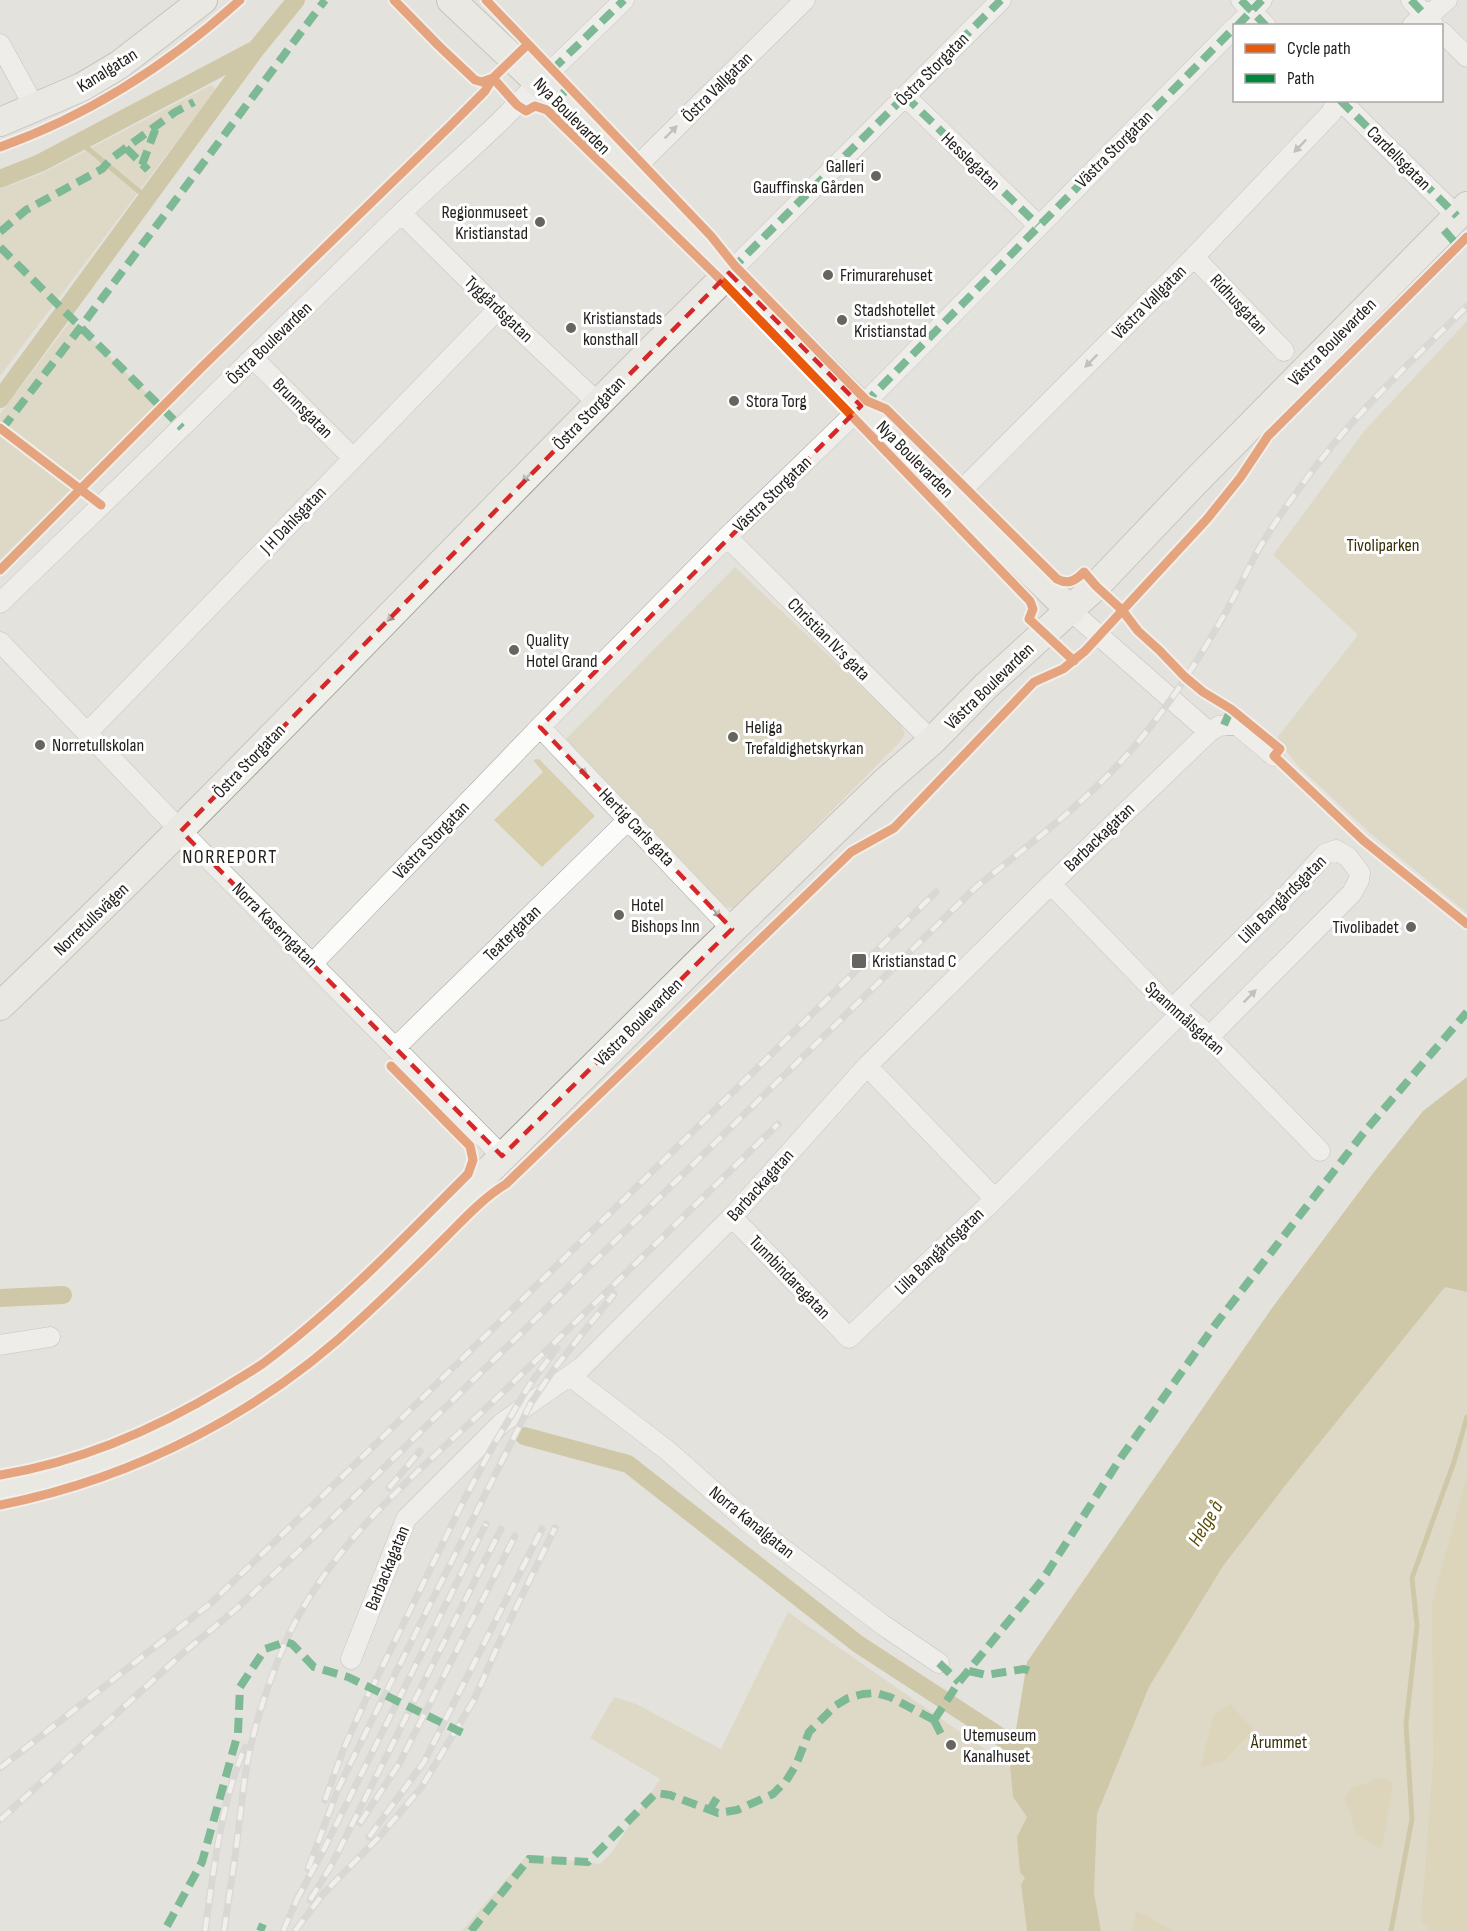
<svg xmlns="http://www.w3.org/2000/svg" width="1467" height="1931" viewBox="0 0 1467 1931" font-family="'Sofia Sans Condensed',sans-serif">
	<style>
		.green { fill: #d7cfae }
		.forest { fill: #d2c693 }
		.water { fill: #b7a968 }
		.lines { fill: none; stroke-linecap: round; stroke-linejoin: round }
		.stream { stroke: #b7a968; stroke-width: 5 }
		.canal { stroke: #b7a968; stroke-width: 18 }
		.street-casing { stroke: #a19f9b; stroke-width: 21 }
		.secondary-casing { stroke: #a19f9b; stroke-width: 30 }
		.street { stroke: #fbfbfa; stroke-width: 20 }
		.secondary { stroke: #f0f0eb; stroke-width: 28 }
		.rail-casing { stroke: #ccccca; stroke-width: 7 }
		.rail { stroke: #fff; stroke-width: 4.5; stroke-dasharray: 14; stroke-linecap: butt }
		.quiet { stroke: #00873e; stroke-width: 8; stroke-dasharray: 15 8; stroke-linecap: butt }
		.cycleway-casing { stroke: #fff; stroke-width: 13 }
		.cycleway { stroke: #e8590c; stroke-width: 9 }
		.oneway { fill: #9a9997 }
		.oneway2 { fill: #94938f }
		.marked { fill: none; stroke: #d62828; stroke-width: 4.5; stroke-dasharray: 12 8; stroke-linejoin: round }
		.poi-dot { fill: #676560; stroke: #fff; stroke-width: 2 }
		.labels { text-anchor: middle; stroke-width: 6; stroke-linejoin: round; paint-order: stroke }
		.street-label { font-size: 18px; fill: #23221e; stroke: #fff }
		.poi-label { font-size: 18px; fill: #23221e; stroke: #fff; text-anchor: start }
		.park-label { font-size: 18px; fill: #382f08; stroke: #fff }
		.neighbourhood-label { font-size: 20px; letter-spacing: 1.5px; fill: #23221e; stroke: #fff }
		.water-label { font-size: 20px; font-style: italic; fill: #5d4f08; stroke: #fff }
	</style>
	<rect width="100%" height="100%" fill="#e4e2dc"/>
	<path class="green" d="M211,85L216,89L0,376V189L43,173Z
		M72,319L162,408L0,570V414Z
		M1467,321V913L1371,834L1300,768L1276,739L1358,635L1273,555L1365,430Z
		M735,567L901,724L905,734L900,742L737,906L731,908L722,906L563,742Z
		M539,759L595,816L542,867L494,820L543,772L533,760Z
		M1467,1175V1931H462L527,1855L600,1864L612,1852L660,1779L590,1738L614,1697L636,1704L721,1749L788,1612L1055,1798Z"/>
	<path class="forest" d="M1467,1476V1931H1431L1421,1921L1433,1763L1432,1603Z
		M1230,1704L1254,1730L1224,1761L1200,1768L1213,1716Z
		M1382,1777L1393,1784L1382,1850L1357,1834L1344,1798L1352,1788Z
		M1137,1911L1175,1931H1131Z"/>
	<path class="water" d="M1467,1077V1292L1445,1287L1288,1482L1223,1566L1149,1687L1097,1814L1094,1893L1101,1931H1027L1021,1884L1025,1878L1020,1872L1017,1837L1027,1817L1013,1797L1010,1766L1027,1662L1272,1308L1374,1172L1423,1111Z"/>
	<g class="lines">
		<path class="stream" d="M80,142L147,198
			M1391,1931L1412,1819L1406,1724L1417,1626L1412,1578L1454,1462L1467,1417"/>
		<path class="canal" d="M0,179L40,163L252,51
			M0,399L256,49L296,0
			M0,1298L63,1295
			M524,1436L628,1464L858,1644L1013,1745"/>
		<g class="street-casing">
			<path id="street" d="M1241,0L1266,26
				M1411,0L1433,24
				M1237,26L1262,0
				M1412,26L1424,14L1435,10L1447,0
				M1442,32L1467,57
				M0,44L35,108
				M552,70L624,0
				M905,96L1038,225
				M1340,100L1457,216
				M630,173L805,0
				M401,213L498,309L598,403
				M1194,257L1284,351
				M729,273L1001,0
				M254,359L353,458
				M954,498L1194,257L1331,113L1337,100
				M727,537L932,741
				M0,603C131,477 261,351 391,223C439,175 493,133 538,82
				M1071,611L1209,732
				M0,642L181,831L502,1156
				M540,727L732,929
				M88,732L498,309
				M1051,884L1166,1003L1182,1012L1197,1025L1320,1151
				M313,963L540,727L727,537L853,415L1234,28
				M1173,1008L1287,895L1325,854L1336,850L1348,857L1360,873L1359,880L1352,893L1209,1037
				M395,1048L629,819
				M867,1066L995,1199
				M732,1217L849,1338L995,1199L1182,1012
				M0,1345L50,1337
				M570,1376L668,1451L749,1523L883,1625L939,1663
				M351,1659L406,1519L502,1423L582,1367L732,1217L867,1066L1051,884L1209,732L1219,726L1236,724L1274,756"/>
		</g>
		<g class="secondary-casing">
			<path id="secondary" d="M451,0L557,100L861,406L1071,611
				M0,122L82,87L119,65L203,0
				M0,1006C250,768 483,514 729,273
				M0,1493L30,1488L82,1473L140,1450L188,1427L243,1397L318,1340L705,956L885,782L932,741L986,686L1096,586L1195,482L1467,206"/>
		</g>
		<use href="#street" class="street"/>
		<use href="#secondary" class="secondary"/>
		<g class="rail-casing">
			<path id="rail" d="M389,1488L420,1451
				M370,1692L466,1496L493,1446L530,1384L557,1348
				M0,1768L211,1603L340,1479L936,892
				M325,1800L344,1748L371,1688
				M0,1820L183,1653L235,1610L302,1548L976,887C1033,842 1092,798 1138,742C1169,705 1196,664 1220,622C1233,600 1244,577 1256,554C1270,529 1287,505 1304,482C1351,417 1411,362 1467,306
				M360,1823L399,1764L515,1536
				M369,1837L424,1762L542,1529
				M308,1869L338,1789L355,1754L531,1403L554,1369L614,1294
				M310,1900L331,1866L501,1529
				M296,1901L323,1851L486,1524
				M205,1931C214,1869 220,1806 245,1747
				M224,1931C229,1896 235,1860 239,1825C242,1802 244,1777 249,1754C257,1716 270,1679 285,1643C331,1540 421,1470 501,1394C594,1305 686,1214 778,1124
				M283,1931L299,1895
				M295,1931L323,1894L381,1835L421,1788L474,1700L499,1643L555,1528"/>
		</g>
		<use href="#rail" class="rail"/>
		<path class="quiet" d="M1241,0L1266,26
			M1411,0L1424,14
			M1237,26L1262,0
			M552,70L624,0
			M905,96L1038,225
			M1340,100L1457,216
			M547,110L569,87
			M126,148L148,170
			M142,165L157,125
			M1444,230L1458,246
			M0,232L26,210L102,169L112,158L175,112L194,102
			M0,247L182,428
			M731,270L1001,0
			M864,404L1234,28
			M2,429L80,328L325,0
			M1224,725L1231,709
			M939,1663L959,1682
			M969,1671L986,1675L1024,1669L1036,1673
			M934,1720L959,1682L1043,1579L1122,1456L1215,1325L1365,1131L1467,1012
			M934,1720L941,1734
			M709,1811L720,1793
			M167,1926L202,1862L238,1733L240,1687L265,1649L286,1642L292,1644L314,1667L348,1677L465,1734
			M260,1931L263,1924
			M471,1931L529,1859L588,1862L656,1793L670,1795L718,1813L737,1810L773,1794L786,1781L796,1765L809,1732L835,1706L848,1698L863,1694L876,1693L890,1697L934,1720"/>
		<g class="cycleway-casing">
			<path id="cycleway" d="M394,0L439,46L475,80L482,82L493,78L517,105L526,111L535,106L547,110L721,280L1030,601L1033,609L1029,619L1074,661
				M486,0L711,236L735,266L867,401L886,409L1057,579C1068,585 1075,581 1084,572L1096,586L1122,610L1138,631L1159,650L1185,677L1203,692L1231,709L1280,749L1274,756L1364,841L1467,924
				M0,147C90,115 169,64 240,0
				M0,428L101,505
				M0,570L201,368L448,128L485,91L493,78L527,45
				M0,1475C80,1462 158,1428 227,1386C239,1378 253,1371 265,1362C339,1306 403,1239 468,1174L473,1160L470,1146L391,1066
				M0,1505C136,1478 263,1412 363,1317C391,1291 418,1265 445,1238C464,1219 483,1198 506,1184L851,852L894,828L1034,682L1063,669L1085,651L1207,519L1240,478L1268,436L1467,237"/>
		</g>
		<use href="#cycleway" class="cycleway"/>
	</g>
	<defs><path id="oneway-solid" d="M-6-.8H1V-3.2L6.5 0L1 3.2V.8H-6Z" transform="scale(1.5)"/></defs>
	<g class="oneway">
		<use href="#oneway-solid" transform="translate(671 132) rotate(-45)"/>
		<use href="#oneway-solid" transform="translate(1300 146) rotate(134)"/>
		<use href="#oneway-solid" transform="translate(1091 361) rotate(135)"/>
		<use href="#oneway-solid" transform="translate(581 769) rotate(46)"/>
		<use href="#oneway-solid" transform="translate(715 911) rotate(47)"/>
		<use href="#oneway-solid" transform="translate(1250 996) rotate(-45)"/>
	</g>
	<g class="oneway2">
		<use href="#oneway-solid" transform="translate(528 476) rotate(134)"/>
		<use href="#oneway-solid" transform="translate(393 615) rotate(134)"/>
	</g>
	<path d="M0 0H1467V1931H0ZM729,273L861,406L540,727L732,929L502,1156L181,831Z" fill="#e4e2dc" fill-opacity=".55" fill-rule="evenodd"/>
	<path class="marked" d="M729,273L861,406L540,727L732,929L502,1156L181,831Z"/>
	<g class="poi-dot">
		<circle cx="876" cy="176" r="6"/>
		<circle cx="540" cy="222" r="6"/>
		<circle cx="828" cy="275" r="6"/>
		<circle cx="842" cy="320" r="6"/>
		<circle cx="571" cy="328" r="6"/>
		<circle cx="734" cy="401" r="6"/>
		<circle cx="514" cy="650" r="6"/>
		<circle cx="733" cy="737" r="6"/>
		<circle cx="40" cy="745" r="6"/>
		<circle cx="619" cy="915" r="6"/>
		<circle cx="1411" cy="927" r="6"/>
		<rect x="851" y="953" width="16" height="16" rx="3"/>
		<circle cx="951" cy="1745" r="6"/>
	</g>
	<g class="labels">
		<g class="street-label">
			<text transform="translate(932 69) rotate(-45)" y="6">Östra Storgatan</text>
			<text transform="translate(107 70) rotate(-32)" y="6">Kanalgatan</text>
			<text transform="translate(717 87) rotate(-45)" y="6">Östra Vallgatan</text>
			<text transform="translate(572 116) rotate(45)" y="6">Nya Boulevarden</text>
			<text transform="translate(1114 149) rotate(-45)" y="6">Västra Storgatan</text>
			<text transform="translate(1399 158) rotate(45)" y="6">Cardellsgatan</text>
			<text transform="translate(971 161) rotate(44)" y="6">Hesslegatan</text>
			<text transform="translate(1149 302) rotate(-45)" y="6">Västra Vallgatan</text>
			<text transform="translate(1239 304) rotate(47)" y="6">Ridhusgatan</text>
			<text transform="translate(499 309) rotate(44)" y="6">Tyggårdsgatan</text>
			<text transform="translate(1332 342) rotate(-45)" y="6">Västra Boulevarden</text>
			<text transform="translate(269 343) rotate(-44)" y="6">Östra Boulevarden</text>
			<text transform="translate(303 408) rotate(45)" y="6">Brunnsgatan</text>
			<text transform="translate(589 413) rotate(-46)" y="6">Östra Storgatan</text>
			<text transform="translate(915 459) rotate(45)" y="6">Nya Boulevarden</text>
			<text transform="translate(772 494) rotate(-44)" y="6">Västra Storgatan</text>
			<text transform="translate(293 520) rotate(-46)" y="6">J H Dahlsgatan</text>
			<text transform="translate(829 639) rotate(45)" y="6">Christian IV:s gata</text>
			<text transform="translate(989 686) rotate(-44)" y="6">Västra Boulevarden</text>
			<text transform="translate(249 761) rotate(-46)" y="6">Östra Storgatan</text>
			<text transform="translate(637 827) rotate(46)" y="6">Hertig Carls gata</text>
			<text transform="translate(1099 837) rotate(-44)" y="6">Barbackagatan</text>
			<text transform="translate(431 840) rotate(-46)" y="6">Västra Storgatan</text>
			<text transform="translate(1282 899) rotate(-45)" y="6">Lilla Bangårdsgatan</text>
			<text transform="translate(91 919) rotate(-44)" y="6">Norretullsvägen</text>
			<text transform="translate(275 925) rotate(45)" y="6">Norra Kaserngatan</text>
			<text transform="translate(512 933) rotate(-44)" y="6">Teatergatan</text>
			<text transform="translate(1185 1018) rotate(42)" y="6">Spannmålsgatan</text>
			<text transform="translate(638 1022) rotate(-45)" y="6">Västra Boulevarden</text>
			<text transform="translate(760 1185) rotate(-48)" y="6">Barbackagatan</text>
			<text transform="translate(939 1251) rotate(-44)" y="6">Lilla Bangårdsgatan</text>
			<text transform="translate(790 1277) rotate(46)" y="6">Tunnbindaregatan</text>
			<text transform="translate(752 1522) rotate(39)" y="6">Norra Kanalgatan</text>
			<text transform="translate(387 1568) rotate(-68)" y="6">Barbackagatan</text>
		</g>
		<g class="poi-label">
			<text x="864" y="172" text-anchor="end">Galleri<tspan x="864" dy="21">Gauffinska Gården</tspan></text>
			<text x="528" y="218" text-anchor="end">Regionmuseet<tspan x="528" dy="21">Kristianstad</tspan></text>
			<text x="840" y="281">Frimurarehuset</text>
			<text x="854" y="316">Stadshotellet<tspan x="854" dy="21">Kristianstad</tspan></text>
			<text x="583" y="324">Kristianstads<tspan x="583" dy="21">konsthall</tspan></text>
			<text x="746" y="407">Stora Torg</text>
			<text x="526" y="646">Quality<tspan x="526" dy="21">Hotel Grand</tspan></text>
			<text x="745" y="733">Heliga<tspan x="745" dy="21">Trefaldighetskyrkan</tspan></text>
			<text x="52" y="751">Norretullskolan</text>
			<text x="631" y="911">Hotel<tspan x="631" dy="21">Bishops Inn</tspan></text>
			<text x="1399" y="933" text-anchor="end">Tivolibadet</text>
			<text x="872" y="967">Kristianstad C</text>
			<text x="963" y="1741">Utemuseum<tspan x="963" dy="21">Kanalhuset</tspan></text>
		</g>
		<g class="park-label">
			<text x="1383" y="551">Tivoliparken</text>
			<text x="1279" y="1748">Årummet</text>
		</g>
		<g class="neighbourhood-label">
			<text x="230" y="863">NORREPORT</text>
		</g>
		<g class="water-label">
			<text transform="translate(1205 1523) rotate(-59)" y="7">Helge å</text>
		</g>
	</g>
	<rect x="1233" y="24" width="210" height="78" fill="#ffffff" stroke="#a7a7a5" stroke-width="1.5"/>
	<rect x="1245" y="44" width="30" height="9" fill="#e8590c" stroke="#a7a7a5" stroke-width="1.5"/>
	<text x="1287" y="54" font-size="18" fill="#23221e">Cycle path</text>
	<rect x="1245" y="74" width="30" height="9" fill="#00873e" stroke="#a7a7a5" stroke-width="1.5"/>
	<text x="1287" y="84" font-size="18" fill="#23221e">Path</text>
</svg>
